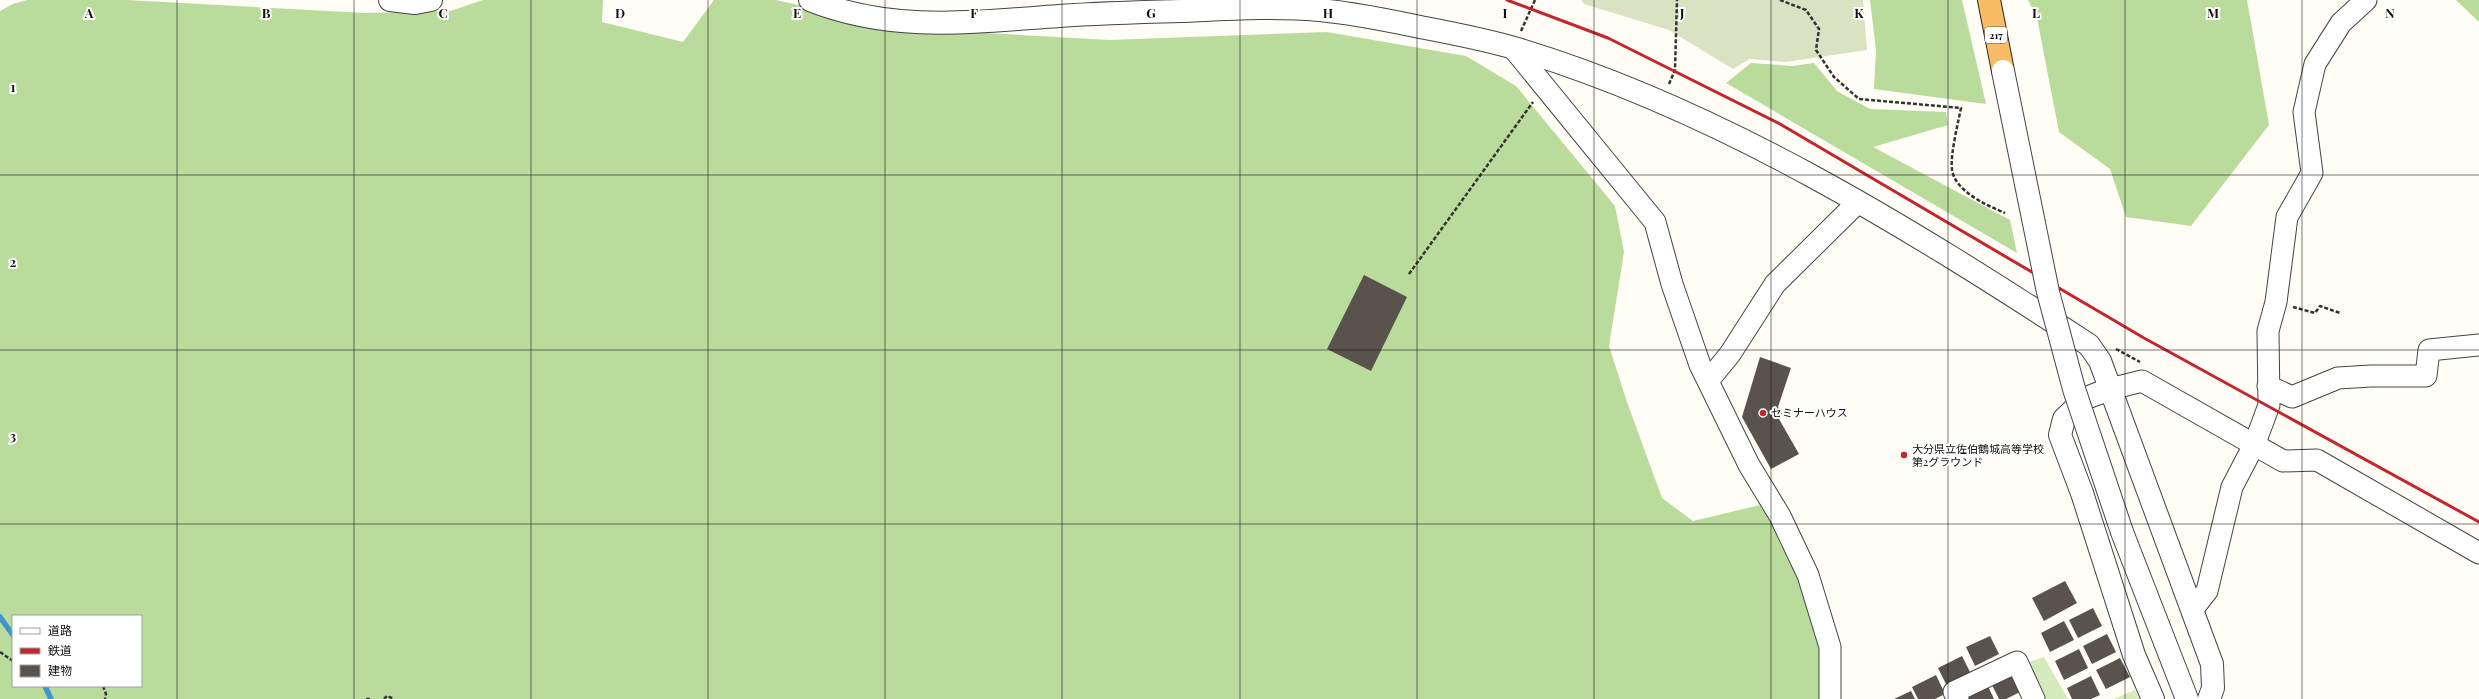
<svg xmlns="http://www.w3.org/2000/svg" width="2479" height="699" viewBox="0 0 2479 699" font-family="'Playfair Display','Noto Sans JP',serif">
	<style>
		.green { fill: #d5ebbd }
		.forest { fill: #b9dc9c; fill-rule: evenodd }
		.cemetery { fill: #d9e3c4 }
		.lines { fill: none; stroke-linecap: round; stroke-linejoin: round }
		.stream { stroke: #3f96cf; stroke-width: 5.5 }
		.building { fill: #5a524d }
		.minor-casing { stroke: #444; stroke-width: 23 }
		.tertiary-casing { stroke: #444; stroke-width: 24 }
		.trunk-casing { stroke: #222; stroke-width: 24 }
		.path { stroke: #333; stroke-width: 2.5; stroke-dasharray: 4 2; stroke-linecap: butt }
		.minor { stroke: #fff; stroke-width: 21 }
		.tertiary { stroke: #fff; stroke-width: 22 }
		.trunk { stroke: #f7bc64; stroke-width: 22 }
		.rail { stroke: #c4262e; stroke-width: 3 }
		.tertiary-bridge-casing { stroke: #444; stroke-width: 24; stroke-linecap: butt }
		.tertiary-bridge { stroke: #fff; stroke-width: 22 }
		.grid { fill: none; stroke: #111; stroke-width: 1; stroke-opacity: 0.55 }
		.poi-dot { fill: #c4262e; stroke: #fff; stroke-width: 1.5 }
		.labels { text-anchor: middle; stroke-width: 4; stroke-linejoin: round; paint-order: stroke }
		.shield { fill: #fff; stroke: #585858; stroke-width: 1 }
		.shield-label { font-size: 10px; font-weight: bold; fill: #111 }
		.poi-label { font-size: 11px; fill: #111; stroke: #fff; text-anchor: start }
		.grid-label { font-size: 13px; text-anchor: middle; font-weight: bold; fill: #111; stroke: #fff; stroke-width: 4; stroke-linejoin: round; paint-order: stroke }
	</style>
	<rect width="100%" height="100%" fill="#fffdf5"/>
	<path class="green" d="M2044,657L2068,699H2043L2026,663Z
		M2135,690L2140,699H2114Z"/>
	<path class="forest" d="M27,0H126L365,13L450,11L483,0H603L602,22L683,42L714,0H776L829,12L951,31L1109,40L1327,32L1466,56L1516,86L1615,206L1624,252L1609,346L1627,402L1662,498L1693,521L1760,505L1787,542L1822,639L1823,699H0V11L13,4ZM13,616H141V686H13Z
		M1870,0H1962L1986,104L1874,89L1876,50Z
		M2028,0H2247L2269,125L2191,226L2126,217L2110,169L2059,132L2037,18Z
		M2456,0H2479V22Z
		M1751,63L1792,66L1814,63L1837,91L1870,109L1946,112L1948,125L1873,147L2010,220L2017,253L1726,83Z"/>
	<path class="cemetery" d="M1581,0H1863L1867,50L1786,62L1750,59L1733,69L1669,30L1584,4Z"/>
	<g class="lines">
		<path class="stream" d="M0,617L13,635
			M45,686L51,699"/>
	</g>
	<path class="building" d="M1364,275L1407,297L1371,371L1327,349Z
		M1760,357L1791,368L1778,407L1782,413L1779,419L1799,454L1771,469L1742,417Z
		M2065,581L2077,603L2044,621L2032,598Z
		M2093,608L2102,626L2078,638L2069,620Z
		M2064,621L2074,640L2050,652L2041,633Z
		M2107,634L2116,652L2092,664L2083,646Z
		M1990,636L1999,654L1975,666L1966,647Z
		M2079,649L2088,668L2064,680L2055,661Z
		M1962,656L1971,674L1947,686L1938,668Z
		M2120,658L2130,677L2106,689L2096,670Z
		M2015,671L2024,690L2006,699H1999L1991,683Z
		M1936,675L1945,694L1935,699H1918L1912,687Z
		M2091,676L2100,695L2091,699H2072L2067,688Z
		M1987,684L1994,699H1965Z
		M1911,691L1915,699H1894Z"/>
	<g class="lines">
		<g class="minor-casing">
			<path id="minor" d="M1513,48L1655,222L1672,284L1700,365L1749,465L1780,516L1808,575L1830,647V699
				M1708,381L1730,354L1775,284L1857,203
				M2268,386L2292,397L2338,378L2371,376H2426L2429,350L2479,345
				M2110,389L2142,381L2283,461L2317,460L2479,553
				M2192,610L2207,591L2232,487L2255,443L2269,405L2268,331L2276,302L2287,217L2312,173L2304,112L2315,64L2341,23L2366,0
				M1958,699L1954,692L2017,662L2034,699"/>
		</g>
		<g class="tertiary-casing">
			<path id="tertiary" d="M390,0L415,3L431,0
				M810,0C893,33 973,22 1059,16C1100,13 1141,12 1182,11C1228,9 1274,6 1319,10C1353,13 1387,20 1420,27C1451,33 1483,39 1514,48C1719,109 1911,229 2089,345L2100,361L2212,664L2213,688L2209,699
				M2110,389L2086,398L2064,419L2060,435L2082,493L2134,655L2153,699
				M2122,532L2187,699"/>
		</g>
		<g class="trunk-casing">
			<path id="trunk" d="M1989,0L2003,71"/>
		</g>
		<path class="path" d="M1780,0L1806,10L1819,29L1816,50L1834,77L1859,99L1961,108C1958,123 1950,156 1952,169C1954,191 1988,206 2005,213
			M1521,31L1535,0
			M1669,84L1675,70L1677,0
			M1409,274L1533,102
			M2293,307L2315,313L2320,306L2340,313
			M2116,349L2140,362
			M0,652L13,661
			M103,686L106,694L105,699
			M366,699H371
			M384,699L387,696L394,699"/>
		<use href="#minor" class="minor"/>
		<use href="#tertiary" class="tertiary"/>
		<use href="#trunk" class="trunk"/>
		<path class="rail" d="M1507,0L1608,38L1780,124L2144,338L2479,522"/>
		<g class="tertiary-bridge-casing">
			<path id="tertiary-bridge" d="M2003,71L2048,292L2074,389L2122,532"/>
		</g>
		<use href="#tertiary-bridge" class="tertiary-bridge"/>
	</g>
	<path class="grid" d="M177,0V699M354,0V699M531,0V699M708,0V699M885,0V699M1062,0V699M1240,0V699M1417,0V699M1594,0V699M1771,0V699M1948,0V699M2125,0V699M2302,0V699M0,175H2479M0,350H2479M0,524H2479"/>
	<g class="poi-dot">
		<circle cx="1763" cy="413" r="4"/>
		<circle cx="1904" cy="455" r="4"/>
	</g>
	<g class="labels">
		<rect class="shield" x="1985" y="27" width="22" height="16" rx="3"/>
		<g class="shield-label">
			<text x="1996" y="39">217</text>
		</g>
		<g class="poi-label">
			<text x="1771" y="417">セミナーハウス</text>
			<text x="1912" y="453">大分県立佐伯鶴城高等学校<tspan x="1912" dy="13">第2グラウンド</tspan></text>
		</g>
	</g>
	<g class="grid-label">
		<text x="89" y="18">A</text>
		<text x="266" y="18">B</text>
		<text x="443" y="18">C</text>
		<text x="620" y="18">D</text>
		<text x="797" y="18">E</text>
		<text x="974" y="18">F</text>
		<text x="1151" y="18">G</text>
		<text x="1328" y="18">H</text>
		<text x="1505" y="18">I</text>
		<text x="1682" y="18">J</text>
		<text x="1859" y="18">K</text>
		<text x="2036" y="18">L</text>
		<text x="2213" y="18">M</text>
		<text x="2390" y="18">N</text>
		<text x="13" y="92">1</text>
		<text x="13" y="267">2</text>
		<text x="13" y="441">3</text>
	</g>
	<rect x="12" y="615" width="130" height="72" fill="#ffffff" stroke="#a0a0a0"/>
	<rect x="20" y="628" width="20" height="6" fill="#ffffff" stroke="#a0a0a0"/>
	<text x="48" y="635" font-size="12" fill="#111111">道路</text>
	<rect x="20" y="648" width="20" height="6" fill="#c4262e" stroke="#a0a0a0"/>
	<text x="48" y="655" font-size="12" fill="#111111">鉄道</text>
	<rect x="20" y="665" width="20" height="12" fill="#5a524d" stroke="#a0a0a0"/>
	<text x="48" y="675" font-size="12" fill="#111111">建物</text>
</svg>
